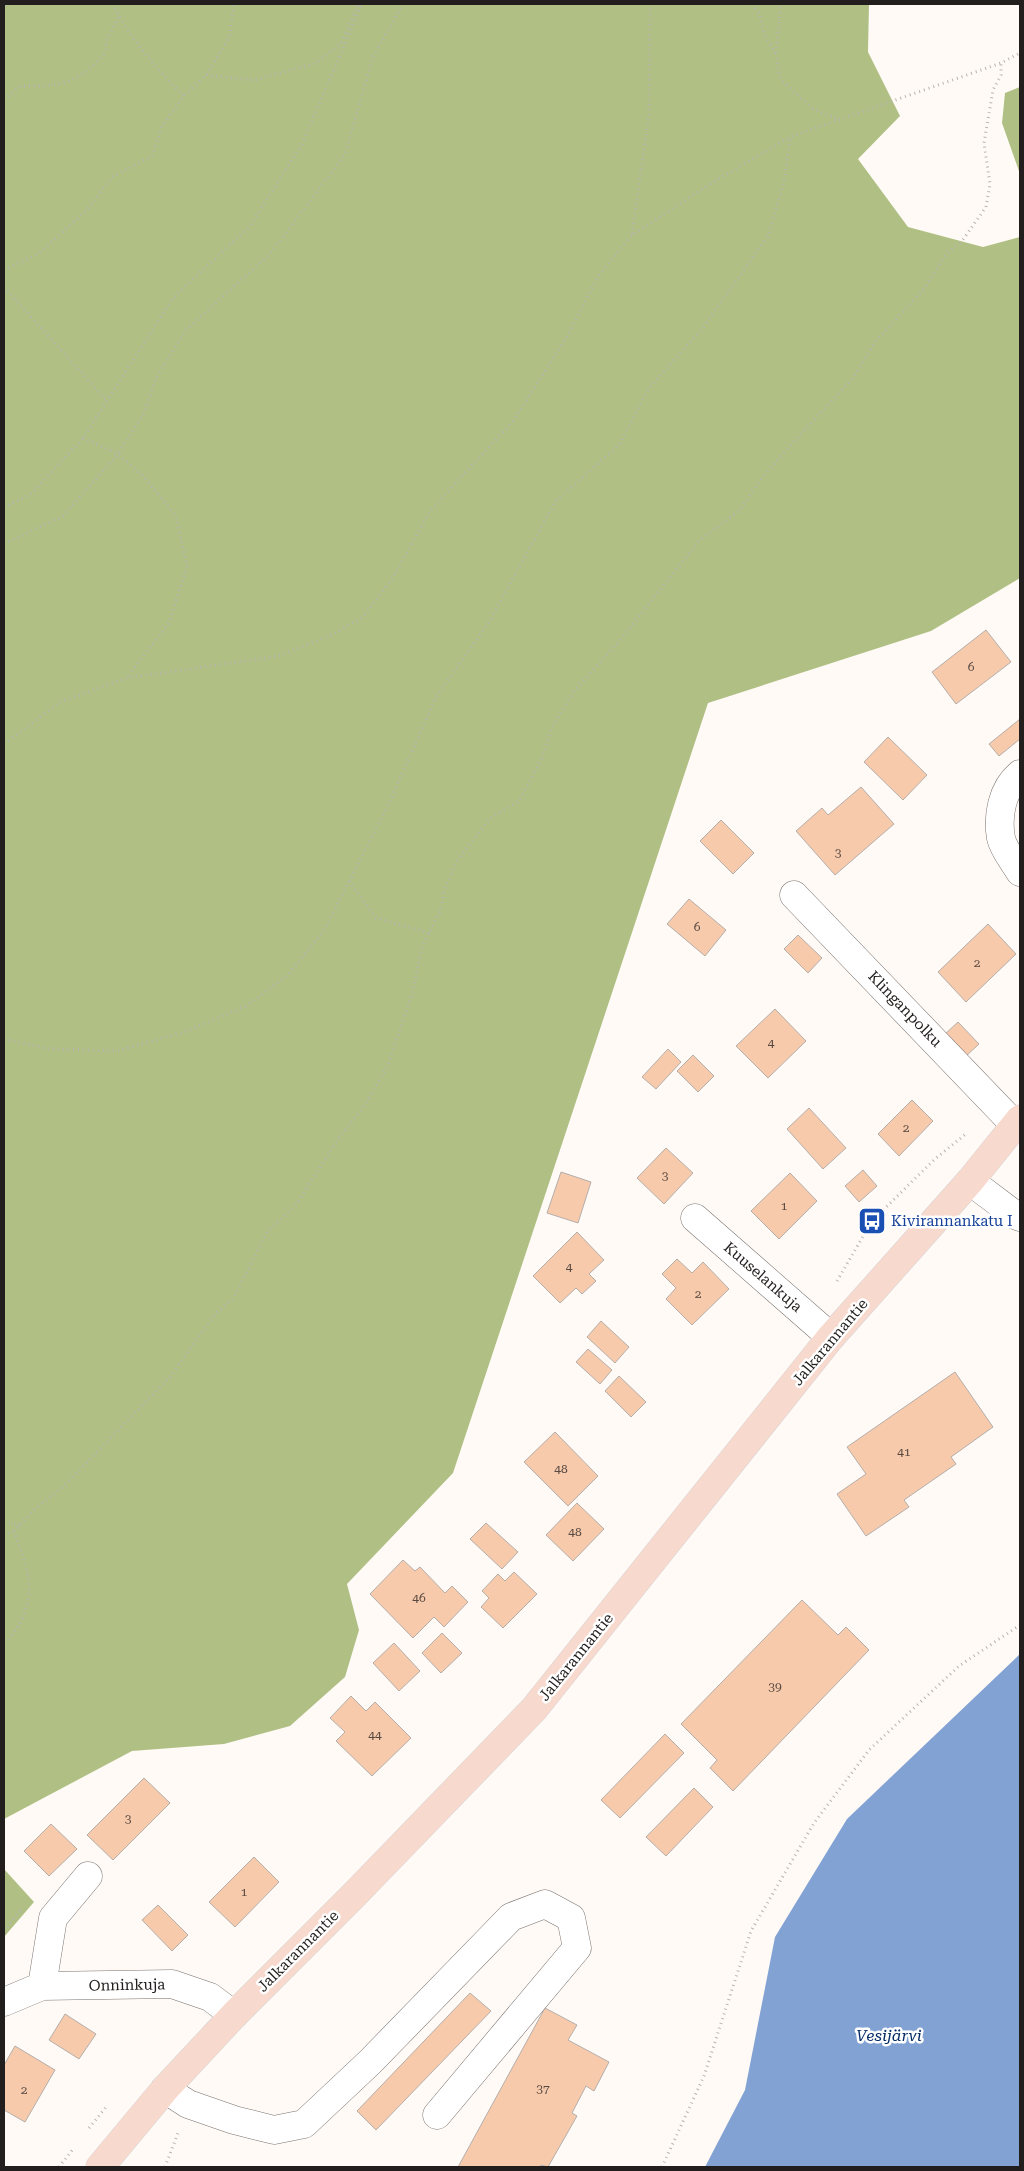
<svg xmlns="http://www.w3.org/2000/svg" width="1024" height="2171" viewBox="0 0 1024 2171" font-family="'Roboto Serif',serif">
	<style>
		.forest { fill: #b0c084 }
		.water { fill: #82a2d4 }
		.building { fill: #f8caac; stroke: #b4aeaa }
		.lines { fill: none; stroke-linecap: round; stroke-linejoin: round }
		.minor-casing { stroke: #797370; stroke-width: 29 }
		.major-casing { stroke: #d7d6d6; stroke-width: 29 }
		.path { stroke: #b8b4b0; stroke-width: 3; stroke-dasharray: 1 4; stroke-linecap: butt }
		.minor { stroke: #fff; stroke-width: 28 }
		.major { stroke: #f8d9cd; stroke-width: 28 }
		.labels { text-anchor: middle; stroke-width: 5; stroke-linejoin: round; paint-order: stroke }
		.number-label { font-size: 12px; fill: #574941 }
		.street-label { font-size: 15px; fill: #211e1d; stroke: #fff }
		.transit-label { font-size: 15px; fill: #164399; stroke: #fff; text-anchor: start }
		.water-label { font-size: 16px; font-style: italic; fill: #052c67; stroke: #fff }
	</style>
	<rect width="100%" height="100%" fill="#fffaf6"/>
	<path class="forest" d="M4,4H869L868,52L900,116L858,159L908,227L983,247L1020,237V578L931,631L708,703L453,1473L347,1584L359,1630L345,1677L290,1726L224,1744L132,1751L4,1819Z
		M1020,87V174L1002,123L1005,93Z
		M4,1869L34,1902L4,1937Z"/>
	<path class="water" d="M1020,1654V2167H705L745,2090L775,1937L847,1819Z"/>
	<path class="building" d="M986,630L1011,662L956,704L932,672Z
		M1020,719V739L999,756L989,744Z
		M888,737L927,775L903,800L864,762Z
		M861,787L894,824L835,875L796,831L822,808L828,815Z
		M721,820L754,853L733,874L700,841Z
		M689,899L726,930L705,956L667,924Z
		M988,924L1016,954L966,1002L938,972Z
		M798,935L822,958L808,973L784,949Z
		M775,1009L806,1041L768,1078L736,1046Z
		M958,1022L979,1044L965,1057L944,1035Z
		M668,1049L681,1062L656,1089L642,1077Z
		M693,1055L714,1076L698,1092L677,1071Z
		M912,1100L933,1121L899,1156L878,1134Z
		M809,1108L846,1148L823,1169L787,1129Z
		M666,1148L693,1173L664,1204L637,1178Z
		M863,1170L877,1186L859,1202L845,1186Z
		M561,1172L591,1182L578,1223L547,1213Z
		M790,1173L817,1201L779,1239L751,1211Z
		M577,1232L604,1260L589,1274L596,1281L582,1294L576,1288L560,1303L533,1276Z
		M677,1259L692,1273L703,1262L729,1289L692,1325L666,1299L676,1288L662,1274Z
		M601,1321L629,1347L615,1363L587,1337Z
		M588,1349L612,1370L600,1384L576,1362Z
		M955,1372L993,1427L951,1457L956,1464L904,1500L909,1507L866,1536L837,1494L866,1474L847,1447Z
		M619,1376L646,1402L631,1417L605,1391Z
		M555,1432L598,1476L568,1506L524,1462Z
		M577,1503L604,1529L573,1561L546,1535Z
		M486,1523L518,1552L502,1569L470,1539Z
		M403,1560L415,1571L420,1567L445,1593L452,1586L468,1602L444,1627L434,1617L413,1638L370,1594Z
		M514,1572L537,1594L503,1628L481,1607L489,1598L482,1591L498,1574L505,1581Z
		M802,1600L838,1635L846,1627L869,1650L733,1791L710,1768L717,1760L681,1724Z
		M442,1633L462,1653L441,1673L422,1653Z
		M394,1643L420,1671L399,1691L373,1663Z
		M351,1696L366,1711L375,1702L411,1738L372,1776L336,1741L345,1732L330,1718Z
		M665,1734L684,1753L620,1818L601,1800Z
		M144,1778L170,1803L113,1860L87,1835Z
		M694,1788L713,1807L666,1856L646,1837Z
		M51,1824L77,1849L49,1876L24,1851Z
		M254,1857L279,1882L235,1927L209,1902Z
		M158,1905L188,1935L172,1951L142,1920Z
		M470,1993L491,2011L376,2130L357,2111Z
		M545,2008L577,2025L568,2040L609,2062L594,2091L586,2086L572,2113L577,2116L548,2167L541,2165L540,2167H458Z
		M65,2014L96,2034L79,2059L49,2040Z
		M15,2046L55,2070L25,2122L4,2110V2065Z"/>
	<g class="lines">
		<g class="minor-casing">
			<path id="minor" d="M1020,774C1002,789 997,816 1001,838C1003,849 1015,863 1020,872
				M794,895L1015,1125
				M970,1181L1015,1215L1020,1217
				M695,1218L831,1337
				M42,1986L172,1984L210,1997L234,2015
				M4,2002L42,1986L53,1918L88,1876
				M165,2089L188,2104L234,2120L274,2130L304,2124L370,2062L511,1917L545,1904L571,1918L577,1948L437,2115"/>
		</g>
		<g class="major-casing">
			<path id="major" d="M100,2167L165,2089L234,2015L355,1894L534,1709L831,1337L970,1181L1020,1119"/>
		</g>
		<path class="path" d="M113,4C126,33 160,74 184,96
			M752,4L759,13L764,34L776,54L780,79L813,109L837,119
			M776,53L781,4
			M206,75L254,80L316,63L341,43L359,4
			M4,100L20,86C62,86 77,85 106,52V41L119,17
			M632,234L649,114L650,4
			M4,270L38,254L86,211L112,177L152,156L162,126L184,96L206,75L229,38L234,4
			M4,287L106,400
			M83,438L118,454L145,478L176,516L187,567L169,623L127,677
			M4,508L32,493L83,438L173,298L250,226L302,144L362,4
			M4,544L63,516L118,454L144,413L156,378L186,330L270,254L345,154L373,57L403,4
			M4,744L60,702L127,678L279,656L331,635L362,618L392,579L430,511L513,421L567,337L597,278L632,235L715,181L790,137L1001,63L1020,53
			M349,881L376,918L429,933
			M4,1039L50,1049L117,1051L187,1031L246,1006L288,975L323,932L389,803L436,697L489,622L555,502L619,445L649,388L702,329L768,236L784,182L790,137
			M837,1281L872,1221L935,1159L967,1133
			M4,1522L20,1525
			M4,1535L14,1531L35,1509L64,1486L170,1377L216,1313L233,1299L267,1232L295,1206L339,1138L365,1105L387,1067L413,991L422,947L440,911L445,888L457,861L490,818L519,801L541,760L552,727L574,691L620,640L700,540L739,511L761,479L786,450L853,378L876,341L924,289L948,252L962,241L986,207L990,184L984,143L993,90L1001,75V63
			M4,1642C22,1630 33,1597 28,1576C25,1561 19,1546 14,1531
			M4,1931L20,1911L23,1912
			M89,2128L107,2106
			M59,2167L73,2149
			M165,2167L178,2133
			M662,2167L704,2076L751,1931L814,1823L869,1750L959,1666L1020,1625"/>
		<use href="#minor" class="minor"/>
		<use href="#major" class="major"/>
	</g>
	<defs>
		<g id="bus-square" transform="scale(1.4375)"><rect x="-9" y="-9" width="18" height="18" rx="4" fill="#1a4fb4" stroke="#fff"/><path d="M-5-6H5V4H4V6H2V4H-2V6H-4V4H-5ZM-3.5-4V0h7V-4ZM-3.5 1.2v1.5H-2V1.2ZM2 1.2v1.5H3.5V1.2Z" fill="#fff"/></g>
	</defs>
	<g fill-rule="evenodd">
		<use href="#bus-square" x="872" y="1221"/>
	</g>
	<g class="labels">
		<g class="number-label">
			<text x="971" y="671">6</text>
			<text x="838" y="857">3</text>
			<text x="697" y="931">6</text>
			<text x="977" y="967">2</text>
			<text x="771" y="1047">4</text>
			<text x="906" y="1132">2</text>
			<text x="665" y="1180">3</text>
			<text x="784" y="1210">1</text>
			<text x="569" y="1271">4</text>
			<text x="698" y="1298">2</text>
			<text x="904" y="1456">41</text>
			<text x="561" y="1473">48</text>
			<text x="575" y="1536">48</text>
			<text x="419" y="1602">46</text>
			<text x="775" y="1691">39</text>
			<text x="375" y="1739">44</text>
			<text x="128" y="1823">3</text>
			<text x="244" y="1896">1</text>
			<text x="543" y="2093">37</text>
			<text x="24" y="2094">2</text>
		</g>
		<g class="street-label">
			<text transform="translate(905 1009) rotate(46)" y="5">Klinganpolku</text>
			<text transform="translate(763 1277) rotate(41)" y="5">Kuuselankuja</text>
			<text transform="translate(830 1342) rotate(-50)" y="5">Jalkarannantie</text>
			<text transform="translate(576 1657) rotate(-51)" y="5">Jalkarannantie</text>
			<text transform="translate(298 1951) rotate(-45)" y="5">Jalkarannantie</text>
			<text transform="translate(127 1985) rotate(-1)" y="5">Onninkuja</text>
		</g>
		<g class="transit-label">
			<text x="891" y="1226">Kivirannankatu I</text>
		</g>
		<g class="water-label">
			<text x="889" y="2041">Vesijärvi</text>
		</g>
	</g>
	<rect width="1024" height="2171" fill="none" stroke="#211e1d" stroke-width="10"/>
</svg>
